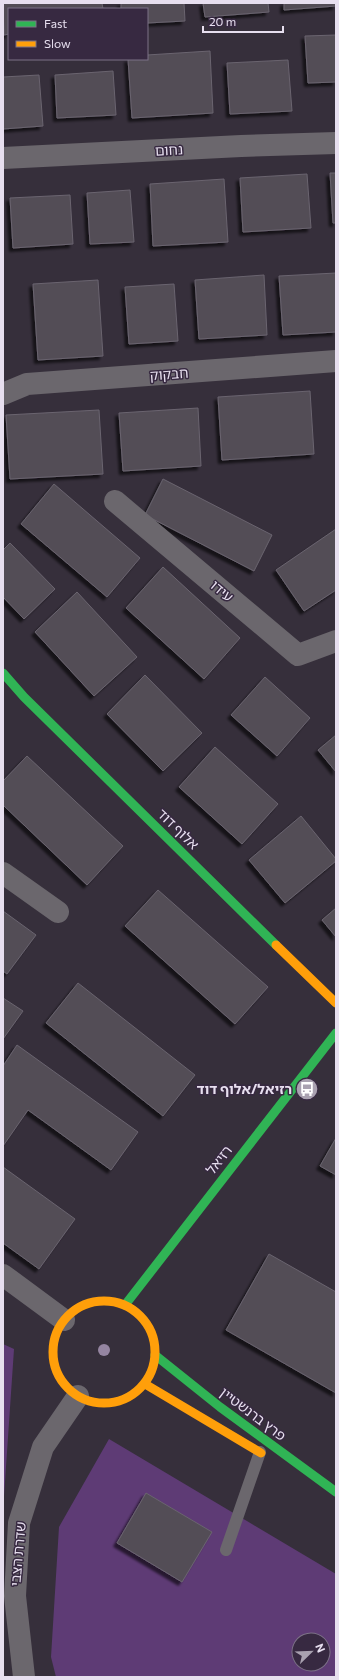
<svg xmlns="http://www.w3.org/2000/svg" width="339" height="1680" viewBox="0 0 339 1680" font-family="Commissioner,'Noto Sans Hebrew',sans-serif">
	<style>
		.green { fill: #5e3b75; fill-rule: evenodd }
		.building { fill: #534d57; stroke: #6a646f; filter: url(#shadow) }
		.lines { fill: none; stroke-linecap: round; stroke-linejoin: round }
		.lane { stroke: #6b676d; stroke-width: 12 }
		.street { stroke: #6b676d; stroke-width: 22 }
		.fast { stroke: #30b455; stroke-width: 9 }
		.slow { stroke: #ff9f0a; stroke-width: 9 }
		.tree { fill: #9585a1 }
		.labels { text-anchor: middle; stroke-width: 3; stroke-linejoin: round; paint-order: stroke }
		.street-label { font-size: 14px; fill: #e7dfef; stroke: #372941 }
		.poi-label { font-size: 14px; font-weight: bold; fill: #e7dfef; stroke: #372941; text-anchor: end }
	</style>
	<defs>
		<filter id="shadow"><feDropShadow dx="-3.5" dy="3.5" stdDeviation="1" flood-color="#0009"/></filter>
	</defs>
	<rect width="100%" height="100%" fill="#362f3b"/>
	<path class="green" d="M3,1344L14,1349L3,1511Z
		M109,1439L336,1574V1677H56L51,1657L59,1527ZM299,1640H323V1664H299Z"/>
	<path class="building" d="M3,3H102L103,9H9V34L4,35Z
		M121,3H184L185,21L147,23V9H121Z
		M203,3H268L269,12L205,17Z
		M284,3H336V6L284,10Z
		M336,35V82L308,83L305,36Z
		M210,51L213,113L132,118L128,59H147V55Z
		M288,60L292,111L230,114L227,63Z
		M113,71L116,115L57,118L55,75Z
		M39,75L43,126L3,129V77Z
		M330,173H336V223H333Z
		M307,174L311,228L243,232L240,178Z
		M224,179L228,242L153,246L150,184Z
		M130,190L134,242L90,244L87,193Z
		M70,195L73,244L13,248L10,198Z
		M336,273V332L283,335L279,276Z
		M264,275L267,335L199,339L195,280Z
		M98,280L103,356L38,360L33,284Z
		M174,284L178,341L129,344L125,287Z
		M310,391L314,454L222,460L218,397Z
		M198,408L201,466L123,471L119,413Z
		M99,410L103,474L10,479L6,415Z
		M163,479L272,535L254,571L145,515Z
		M54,484L140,558L107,597L21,524Z
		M336,529V590L304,611L276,570Z
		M10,543L55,589L24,619L3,597V550Z
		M163,567L240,638L204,679L126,608Z
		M77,592L137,657L94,696L35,632Z
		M145,675L202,733L163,771L107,714Z
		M265,677L310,718L277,756L231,715Z
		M336,735V772L318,750Z
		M215,747L278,804L242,844L179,787Z
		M27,756L123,846L87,885L3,805V781Z
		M301,816L336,859V861L285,903L249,860Z
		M158,890L268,987L235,1024L125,926Z
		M336,908V937L322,920Z
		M3,911L36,935L7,974L3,971Z
		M78,983L195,1075L163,1116L46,1023Z
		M3,998L23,1011L3,1039Z
		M17,1045L138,1132L111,1170L28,1110L3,1146V1066Z
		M336,1138V1175L320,1166Z
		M3,1167L75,1219L39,1269L3,1243Z
		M269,1254L336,1292V1393L226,1330Z
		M146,1493L212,1532L182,1582L117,1543Z"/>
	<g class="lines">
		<path class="lane" d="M226,1550L260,1452"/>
		<path class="street" d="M3,158L241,146L336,143
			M3,394L27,384L336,361
			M115,501L298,655L336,641
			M3,873L58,912
			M3,1275L64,1320
			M24,1677L15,1596L19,1523L43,1447L78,1396"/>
		<path class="fast" d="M3,673L24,697L276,945
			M125,1305L336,1033
			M155,1355L220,1407L336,1492"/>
		<path class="slow" d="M276,945L336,1003
			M53 1352a51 51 0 1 1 102 0a51 51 0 1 1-102 0Z
			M145,1384L261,1453"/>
	</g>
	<circle class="tree" cx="104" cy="1350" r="6"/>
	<defs>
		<g id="bus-disc" transform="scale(1.15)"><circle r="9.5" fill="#a9a1b0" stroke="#372941"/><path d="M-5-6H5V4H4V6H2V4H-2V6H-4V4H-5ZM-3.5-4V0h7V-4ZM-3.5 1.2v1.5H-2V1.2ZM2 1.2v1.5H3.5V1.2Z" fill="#fff"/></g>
	</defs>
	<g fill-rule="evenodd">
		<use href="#bus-disc" x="307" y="1089"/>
	</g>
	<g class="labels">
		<g class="street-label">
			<text transform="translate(169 150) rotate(-3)" y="5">נחום</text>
			<text transform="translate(169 374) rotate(-4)" y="5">חבקוק</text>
			<text transform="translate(222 591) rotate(40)" y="5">עידו</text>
			<text transform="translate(178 829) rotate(44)" y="5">אלוף דוד</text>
			<text transform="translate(219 1160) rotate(-52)" y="5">רזיאל</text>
			<text transform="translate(253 1414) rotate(37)" y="5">פרץ ברנשטיין</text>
			<text transform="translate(18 1554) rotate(-85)" y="5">שדרת הצבי</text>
		</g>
		<g class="poi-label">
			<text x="292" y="1094">רזיאל/אלוף דוד</text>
		</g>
	</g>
	<rect width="339" height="1680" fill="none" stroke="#e7dfef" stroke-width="8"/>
	<rect x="8" y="8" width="140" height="52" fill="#372941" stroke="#7d7287"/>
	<rect x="16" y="21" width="20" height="6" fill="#30b455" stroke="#7d7287"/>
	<text x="44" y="28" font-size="12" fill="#e7dfef">Fast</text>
	<rect x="16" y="41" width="20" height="6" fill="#ff9f0a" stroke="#7d7287"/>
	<text x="44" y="48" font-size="12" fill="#e7dfef">Slow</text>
	<g transform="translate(311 1652) rotate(67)"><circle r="19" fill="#372941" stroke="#7d7287"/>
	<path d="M0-3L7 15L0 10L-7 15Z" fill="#a9a1b0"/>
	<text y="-6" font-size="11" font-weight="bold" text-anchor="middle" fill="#e7dfef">N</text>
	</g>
	<path d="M203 26v6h80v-6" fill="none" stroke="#e7dfef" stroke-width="2"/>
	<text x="209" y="26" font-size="12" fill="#e7dfef" stroke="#372941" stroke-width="3" paint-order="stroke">20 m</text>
</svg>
